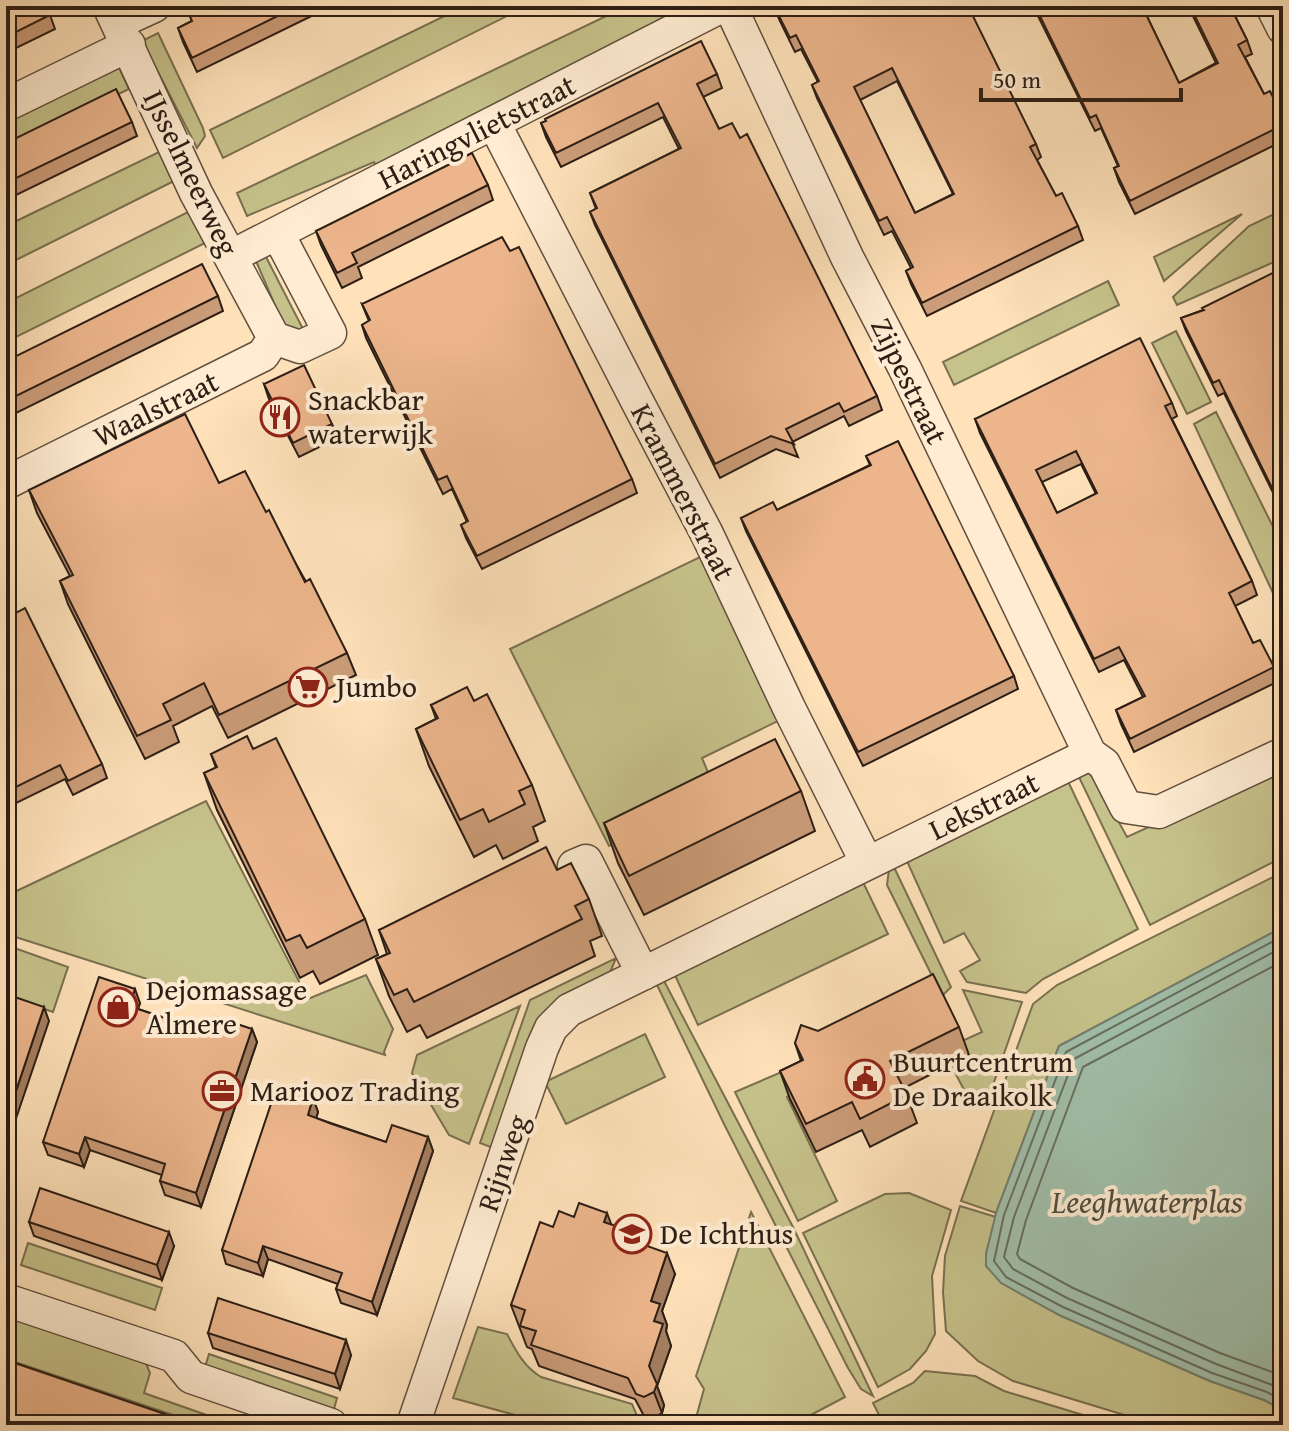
<svg xmlns="http://www.w3.org/2000/svg" width="1289" height="1431" viewBox="0 0 1289 1431" font-family="'Gentium Book Plus',serif">
	<style>
		.green { fill: #c6c28b; stroke: #797050; stroke-width: 2 }
		.water { fill: #a1bfaa; stroke: #727f6e; stroke-width: 2 }
		.lines { fill: none; stroke-linecap: round; stroke-linejoin: round }
		.shore { stroke: #666e60; stroke-width: 2 }
		.minor-casing { stroke: #614f3e; stroke-width: 35 }
		.minor { stroke: #ffecd2; stroke-width: 32 }
		.wall { fill: #cb9c78; stroke: #2c1e15; stroke-width: 2; fill-rule: evenodd }
		.shaded-wall { fill: #a57f62; stroke: #2c1e15; stroke-width: 2 }
		.building { fill: #ecb58c; stroke: #2c1e15; stroke-width: 2; fill-rule: evenodd }
		.labels { text-anchor: middle; stroke-width: 8; stroke-linejoin: round; paint-order: stroke }
		.street-label { font-size: 30px; fill: #2c1e15; stroke: #ffecd2 }
		.poi-label { font-size: 30px; fill: #2c1e15; stroke: #ffecd2; text-anchor: start }
		.water-label { font-size: 32px; font-style: italic; fill: #4f4e42; stroke: #ffecd2 }
	</style>
	<rect width="100%" height="100%" fill="#ffe2ba"/>
	<filter id="stains"><feTurbulence type="fractalNoise" baseFrequency=".0025" numOctaves="4"/><feColorMatrix values="0 0 0 0 .2 0 0 0 0 .09 0 0 0 0 .02 0 0 0 .5 -.17"/></filter>
	<radialGradient id="worn" r=".72"><stop offset=".6" stop-color="#630" stop-opacity="0"/><stop offset="1" stop-color="#630" stop-opacity=".3"/></radialGradient>
	<path class="green" d="M465,6H527L223,158L210,130Z
		M627,6H726L381,176L374,162L247,216L237,193Z
		M158,33L203,128L205,136L197,148L142,41Z
		M117,63L129,89L6,149V118Z
		M161,151L176,180L6,265V226Z
		M1283,210V258L1177,305L1173,297L1249,226Z
		M190,211L207,242L6,342V303Z
		M1242,214L1164,281L1154,257Z
		M263,251L304,331H286L256,261Z
		M1108,281L1119,305L954,385L943,362Z
		M1176,331L1211,402L1187,414L1152,343Z
		M1216,412L1283,547V587L1273,593L1194,424Z
		M702,556L782,719L702,758L718,796L609,846L510,649Z
		M1283,766V857L1150,925L1077,773H1089L1097,782L1127,837Z
		M1066,777L1138,929L1043,979L1026,993L967,982L960,971L980,960L964,933L944,943L906,859Z
		M206,801L308,999L366,975L393,1029L384,1052L385,1055L6,934V896Z
		M893,865L951,987L942,996L887,885L889,870Z
		M1283,872V927L1059,1046L996,1213L961,1201L1033,1004L1057,985Z
		M861,878L888,934L698,1025L673,971Z
		M6,945L68,967L53,1012L6,996Z
		M616,958L609,975L557,1002L545,1011L493,1148L480,1143L530,1000Z
		M663,979L794,1229L873,1396L861,1389L848,1368L724,1124L657,985L659,980Z
		M963,990L1022,1002L985,1108L973,1107L951,1065L969,1055L962,1041L982,1032Z
		M520,1006L469,1144L449,1135L412,1073L417,1055Z
		M645,1034L665,1077L566,1124L545,1082Z
		M798,1065L808,1085L787,1097L837,1201L798,1221L735,1092Z
		M909,1193L951,1210L932,1276L935,1334L926,1351L910,1369L878,1387L803,1233L885,1194Z
		M960,1206L996,1217L986,1254L1059,1315L1210,1381L1264,1400L1283,1410V1425H1157L1013,1381L978,1361L946,1331L943,1292L945,1256Z
		M751,1212L845,1397L792,1425H694L704,1389L696,1376Z
		M28,1243L162,1288L155,1310L21,1265Z
		M6,1311L143,1356L150,1373L144,1393L235,1425H203L6,1359Z
		M478,1327L507,1334C516,1351 524,1367 541,1377L632,1404L641,1425H512L515,1415L453,1398Z
		M209,1354L337,1398L334,1409L205,1367Z
		M925,1371L975,1376L1004,1391L1116,1425H884L873,1403L913,1383Z"/>
	<path class="water" d="M1283,927V1410L1264,1400L1210,1381L1059,1315L1001,1283L986,1266V1254L996,1213L1059,1046Z"/>
	<g class="lines">
		<path class="shore" d="M1283,936L1066,1052L1004,1215L994,1261L1006,1277L1063,1307L1212,1373L1267,1392L1283,1401
			M1283,947L1074,1059L1014,1217L1004,1257L1013,1269L1067,1298L1216,1364L1283,1389
			M1283,961L1083,1067L1026,1220L1017,1254L1020,1259L1073,1288L1220,1353L1283,1376"/>
		<g class="minor-casing">
			<path id="minor" d="M109,6L196,193L274,338
				M730,6L847,257L905,369L1090,754
				M1272,6L1283,28
				M117,23L154,6
				M6,105L129,45
				M494,123L637,401L707,534L789,708L867,863
				M232,256L722,6
				M6,483L263,355L274,338L300,347L330,333L278,234
				M574,866L586,861L643,974
				M6,1300L174,1356L191,1377L331,1425
				M413,1425L542,1048L551,1028L569,1010L1090,754L1104,764L1126,807L1159,812L1283,754"/>
		</g>
		<use href="#minor" class="minor"/>
	</g>
	<path class="wall" d="M6,6L50,15L55,29L6,53Z
		M206,6H332L197,72L183,42L178,28L192,21L189,14Z
		M774,6L1036,144L1041,157L1037,160L1056,196L1078,226L1083,240L927,316L911,284L906,271L911,268L892,231L884,235L817,98L812,85L818,82L801,49L795,52L779,19ZM897,81L953,194L915,213L860,100Z
		M1033,6H1142L1179,83L1216,63L1188,6H1230L1247,40L1252,54L1245,57L1264,94L1283,118V141L1135,214L1119,182L1114,168L1118,166L1101,128L1095,131Z
		M717,74L722,88L703,97L719,129L877,396L882,410L849,426L844,416L792,442L798,457L776,449L720,478L595,225L590,212L596,209L590,193L679,149L663,117L561,167L546,137L541,123Z
		M132,122L137,136L6,200V143Z
		M488,185L493,200L358,267L362,278L342,288L321,245L316,231Z
		M1283,268V513L1224,393L1218,396L1186,331L1181,318L1203,310Z
		M218,296L223,311L6,418V361Z
		M362,304L632,479L637,493L482,569L466,538L461,525L467,522L452,489L443,494L366,338L362,325L369,321Z
		M264,384L332,424L338,438L299,457L269,399Z
		M1172,403L1177,416L1172,419L1252,581L1257,595L1235,606L1253,643L1274,667L1279,681L1134,752L1121,724L1116,710L1143,697L1124,660L1099,672L980,433L975,419ZM1081,464L1096,494L1057,513L1042,482Z
		M866,456L1014,676L1018,689L863,766L746,531L741,518L777,510L870,465Z
		M219,483L266,512L347,653L356,675L228,738L212,706L173,726L179,742L145,759L68,604L60,581L70,576L37,513L29,490Z
		M6,618L102,764L107,778L73,795L65,779L6,808Z
		M474,701L532,785L545,821L533,827L538,841L503,859L496,845L474,857L429,766L416,729L436,719L431,705Z
		M253,749L365,919L378,955L320,984L313,971L300,978L217,810L204,773L216,768L211,754Z
		M801,791L815,831L644,915L618,863L604,823Z
		M557,870L589,899L602,936L590,941L595,956L427,1038L420,1025L407,1032L389,996L376,959L387,954L379,930Z
		M140,1003L138,1009L210,1033L252,1029L257,1042L201,1207L165,1195L160,1181L162,1175L90,1150L84,1167L48,1155L43,1142Z
		M959,1027L969,1055L904,1088L917,1123L870,1147L862,1130L816,1152L790,1099L780,1071L801,1061L795,1043L818,1031Z
		M313,1098L318,1112L316,1118L386,1142L428,1137L433,1151L377,1315L341,1303L336,1289L338,1284L268,1259L263,1276L226,1264L222,1250Z
		M574,1217L622,1228L626,1239L675,1274L662,1311L667,1325L666,1331L671,1346L657,1386L664,1405L662,1413L652,1419L644,1416L635,1399L539,1366L532,1349L527,1347L511,1305L553,1227Z
		M29,1222L174,1246L162,1280L34,1236Z
		M208,1333L351,1355L340,1389L213,1348Z
		M6,1360L197,1425L9,1413L6,1412Z"/>
	<path class="shaded-wall" d="M135,989L140,1003L134,1020L129,1006Z
		M44,1007L49,1021L6,1148V1121Z
		M252,1029L257,1042L201,1207L196,1193Z
		M313,1098L318,1112L313,1128L308,1115Z
		M85,1137L90,1150L84,1167L79,1154Z
		M428,1137L433,1151L377,1315L372,1302Z
		M607,1213L615,1234L604,1222Z
		M622,1228L629,1249L619,1236Z
		M169,1232L174,1246L162,1280L157,1265Z
		M263,1246L268,1259L263,1276L258,1263Z
		M667,1253L675,1274L662,1311L667,1325L666,1331L671,1346L657,1386L664,1405L662,1413L654,1392L649,1366L654,1321L651,1301Z
		M346,1340L351,1355L340,1389L335,1374Z"/>
	<path class="building" d="M6,6H45L50,15L6,37Z
		M206,6H298L192,58L178,28L192,21L189,14Z
		M774,6H968L1036,144L1030,147L1056,196L1062,193L1078,226L922,303L906,271L913,267L887,217L879,221L812,85L819,81L796,35L790,38ZM892,68L954,194L915,213L854,87Z
		M1035,6H1142L1179,83L1218,63L1190,6H1230L1247,40L1238,45L1264,94L1270,91L1283,118V125L1130,201L1114,168L1119,166L1096,115L1090,118Z
		M701,41L717,74L697,84L719,129L732,123L740,138L747,134L877,396L844,412L839,403L786,429L794,444L771,436L715,464L590,212L597,208L590,193L681,148L658,103L556,153L541,123L546,121L545,119Z
		M116,89L132,122L6,183V143Z
		M472,153L488,185L352,253L357,263L337,273L316,231Z
		M502,237L510,251L519,247L632,479L477,556L461,525L468,521L447,476L438,480L362,325L370,320L362,304Z
		M202,264L218,296L6,401V361Z
		M1283,268V510L1219,380L1213,383L1181,318L1204,310L1202,308Z
		M1140,338L1172,403L1165,406L1252,581L1229,593L1253,643L1260,640L1274,667L1130,739L1116,710L1145,696L1119,647L1094,659L975,419ZM1076,451L1097,493L1057,513L1036,470Z
		M304,365L332,424L293,443L264,384Z
		M185,414L219,483L245,471L266,512L269,510L305,582L310,579L347,653L219,715L204,683L163,704L171,720L137,736L60,581L73,575L29,490Z
		M898,441L1014,676L858,752L741,518L773,502L777,510L871,465L866,456Z
		M25,608L102,764L68,781L60,765L6,792V618Z
		M467,687L474,701L487,694L532,785L519,791L525,804L489,822L483,809L460,820L416,729L438,718L431,705Z
		M247,736L253,749L276,738L365,919L307,948L300,935L286,941L204,773L217,767L211,754Z
		M775,739L801,791L629,876L604,823Z
		M546,847L557,870L571,863L589,899L575,906L582,919L414,1002L407,989L394,995L376,959L390,953L379,930Z
		M933,974L959,1027L890,1061L907,1095L860,1119L852,1102L806,1124L780,1071L803,1060L795,1043L801,1025L818,1031Z
		M99,977L135,989L129,1006L210,1033L216,1017L252,1029L196,1193L160,1181L165,1164L85,1137L79,1154L43,1142Z
		M9,995L44,1007L6,1121V1003Z
		M277,1086L313,1098L308,1115L332,1124L386,1142L392,1125L428,1137L372,1302L336,1289L342,1273L263,1246L258,1263L222,1250Z
		M40,1188L169,1232L157,1265L29,1222Z
		M579,1203L607,1213L604,1222L622,1228L619,1236L667,1253L651,1301L660,1304L654,1321L663,1324L649,1366L657,1384L654,1392L644,1397L636,1394L628,1378L531,1345L536,1331L520,1326L525,1310L511,1305L540,1222L553,1227L559,1211L574,1217Z
		M218,1298L346,1340L335,1374L208,1333Z
		M6,1360L197,1425H6L12,1403L6,1400Z"/>
	<defs>
		<g id="restaurant-ring" transform="scale(2)"><circle r="9.5" fill="#ffecd2" stroke="#8f2418" stroke-width="1.5"/><path d="M-5-6h1v4h1v-4h1v4h1v-4h1v5L-1.5 .5V6h-2V.5L-5-1ZM5-6V6H3V1.5H1.5Q1.5-4 5-6Z" fill="#8f2418"/></g>
		<g id="supermarket-ring" transform="scale(2)"><circle r="9.5" fill="#ffecd2" stroke="#8f2418" stroke-width="1.5"/><path d="M-6-5.5h2.5l.6 2H6L4.5 2H-2.5L-4.4-4H-6ZM-1.5 3.2a1.3 1.3 0 1 0 .1 0ZM3 3.2a1.3 1.3 0 1 0 .1 0Z" fill="#8f2418"/></g>
		<g id="shop-ring" transform="scale(2)"><circle r="9.5" fill="#ffecd2" stroke="#8f2418" stroke-width="1.5"/><path d="M-5-2.5h2.3a2.7 3.5 0 0 1 5.4 0H5L5.5 6h-11ZM-1.5-2.5h3a1.5 2.3 0 0 0-3 0Z" fill="#8f2418"/></g>
		<g id="civic-ring" transform="scale(2)"><circle r="9.5" fill="#ffecd2" stroke="#8f2418" stroke-width="1.5"/><path d="M-.6-6.5H3V-4.5H.6V-3L4-1V1h2V6H-6V1h2V-1L-.6-3ZM-1.2 2.5V6h2.4V2.5Z" fill="#8f2418"/></g>
		<g id="office-ring" transform="scale(2)"><circle r="9.5" fill="#ffecd2" stroke="#8f2418" stroke-width="1.5"/><path d="M-6-3h4V-5.5h4V-3h4V5H-6ZM-1-4.5V-3h2v-1.5ZM-6 0V1H6V0Z" fill="#8f2418"/></g>
		<g id="school-ring" transform="scale(2)"><circle r="9.5" fill="#ffecd2" stroke="#8f2418" stroke-width="1.5"/><path d="M0-5L7-2L0 1L-7-2ZM-4 1L0 2.5L4 1V4Q0 6-4 4Z" fill="#8f2418"/></g>
	</defs>
	<g fill-rule="evenodd">
		<use href="#restaurant-ring" x="280" y="417"/>
		<use href="#supermarket-ring" x="308" y="687"/>
		<use href="#shop-ring" x="118" y="1007"/>
		<use href="#civic-ring" x="865" y="1079"/>
		<use href="#office-ring" x="222" y="1091"/>
		<use href="#school-ring" x="632" y="1234"/>
	</g>
	<g class="labels">
		<g class="street-label">
			<text transform="translate(477 132) rotate(-27)" y="10">Haringvlietstraat</text>
			<text transform="translate(191 173) rotate(64)" y="10">IJsselmeerweg</text>
			<text transform="translate(909 381) rotate(64)" y="10">Zijpestraat</text>
			<text transform="translate(156 409) rotate(-26)" y="10">Waalstraat</text>
			<text transform="translate(683 492) rotate(63)" y="10">Krammerstraat</text>
			<text transform="translate(984 806) rotate(-26)" y="10">Lekstraat</text>
			<text transform="translate(503 1163) rotate(-71)" y="10">Rijnweg</text>
		</g>
		<g class="poi-label">
			<text x="308" y="410">Snackbar<tspan x="308" dy="34">waterwijk</tspan></text>
			<text x="336" y="697">Jumbo</text>
			<text x="146" y="1000">Dejomassage<tspan x="146" dy="34">Almere</tspan></text>
			<text x="893" y="1072">Buurtcentrum<tspan x="893" dy="34">De Draaikolk</tspan></text>
			<text x="250" y="1101">Mariooz Trading</text>
			<text x="660" y="1244">De Ichthus</text>
		</g>
		<g class="water-label">
			<text x="1147" y="1213">Leeghwaterplas</text>
		</g>
	</g>
	<rect width="1289" height="1431" fill="none" stroke="#ffe2ba" stroke-width="32"/>
	<rect x="8" y="8" width="1273" height="1415" fill="none" stroke="#2c1e15" stroke-width="4"/>
	<rect x="16" y="16" width="1257" height="1399" fill="none" stroke="#2c1e15" stroke-width="2"/>
	<path d="M981 88v12h200v-12" fill="none" stroke="#2c1e15" stroke-width="4"/>
	<text x="993" y="88" font-size="24" fill="#2c1e15" stroke="#ffecd2" stroke-width="6" paint-order="stroke">50 m</text>
	<rect width="100%" height="100%" filter="url(#stains)"/>
	<rect width="100%" height="100%" fill="url(#worn)"/>
</svg>
